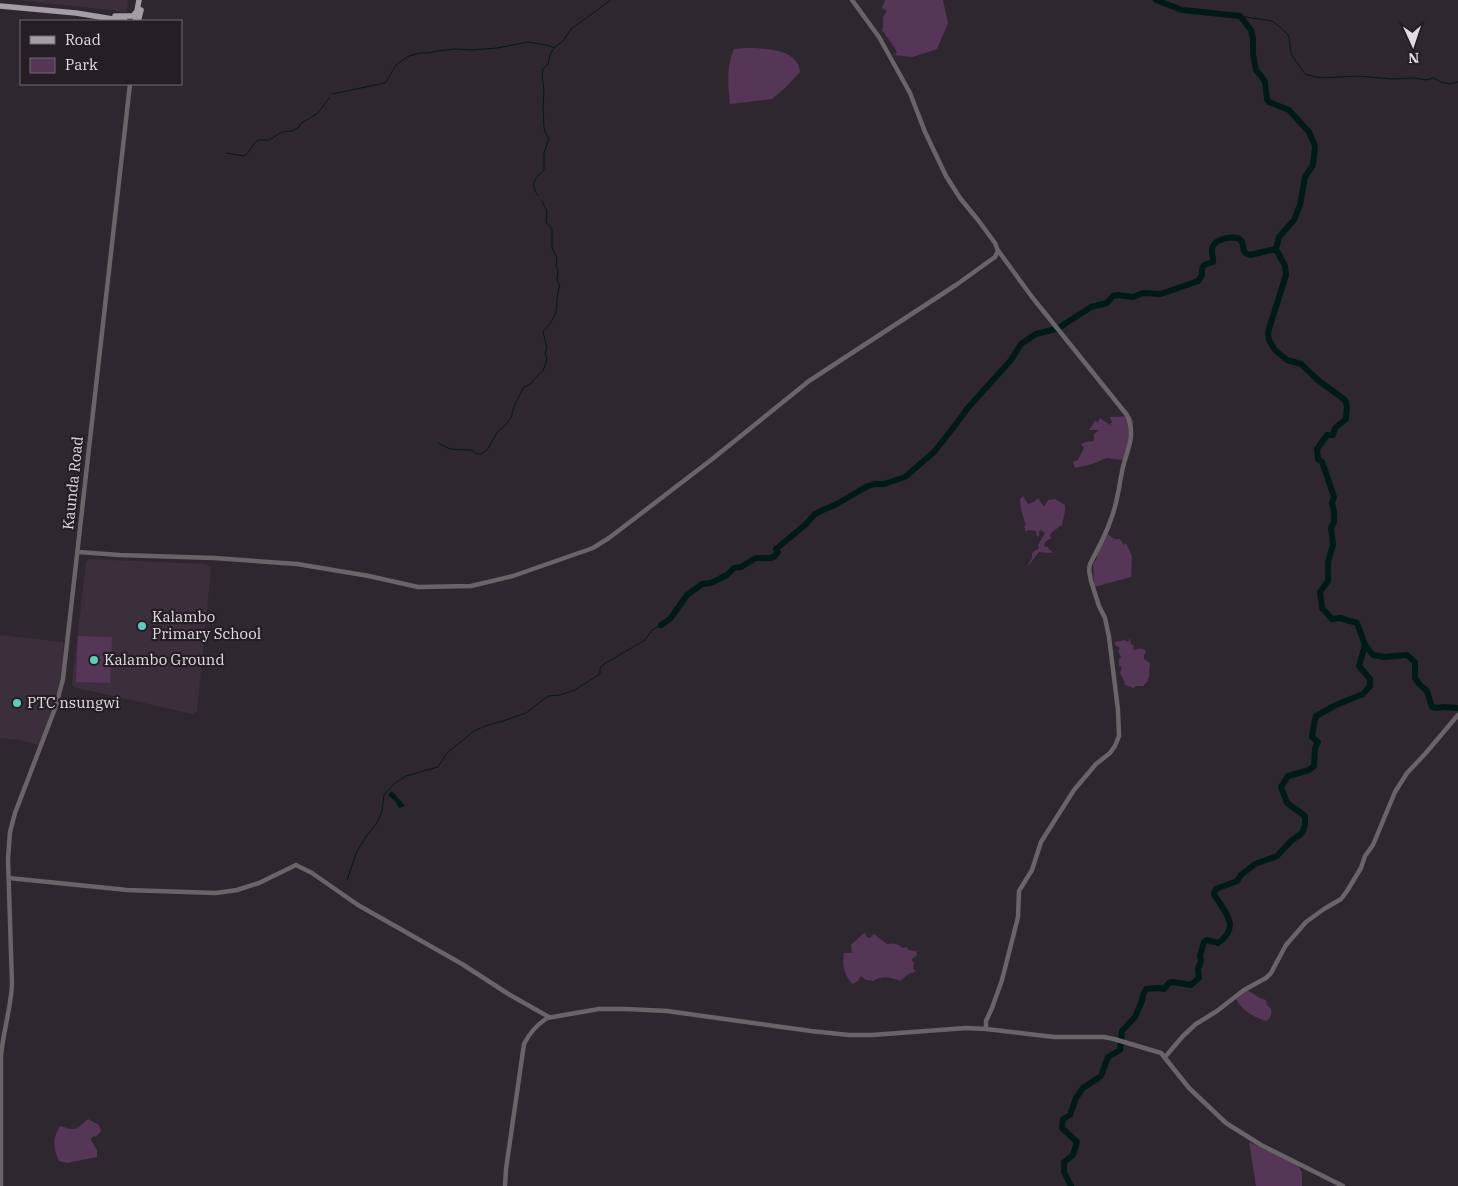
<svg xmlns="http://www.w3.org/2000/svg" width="1458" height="1186" viewBox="0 0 1458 1186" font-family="'IBM Plex Serif',serif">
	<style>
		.built { fill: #3b2f3b }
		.green { fill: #553656 }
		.water { fill: #001b16 }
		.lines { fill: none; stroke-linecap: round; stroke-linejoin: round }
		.stream { stroke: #001b16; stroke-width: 1 }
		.river { stroke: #001b16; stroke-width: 6 }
		.minor { stroke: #686468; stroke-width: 4.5 }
		.major { stroke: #a59da5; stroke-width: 5.5 }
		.poi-dot { fill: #5cceba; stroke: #251e25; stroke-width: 2 }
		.labels { text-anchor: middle; stroke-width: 4.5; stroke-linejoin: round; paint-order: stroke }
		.street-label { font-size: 15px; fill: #e1dce1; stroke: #251e25 }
		.poi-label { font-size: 15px; fill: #e1dce1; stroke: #251e25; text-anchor: start }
	</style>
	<rect width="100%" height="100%" fill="#2f272f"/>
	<path class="built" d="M19,0H128L127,12Z
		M89,559L206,564L211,568L197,711L193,714L73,687L72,684L86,563Z
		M0,635L63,642L64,666L55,704L39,745L19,740L0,738Z"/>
	<path class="green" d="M885,0H943L948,23L937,49L913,57L893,55L897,53L895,48L882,30L883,27V17L887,11L882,8Z
		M744,48C759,48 789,48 798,64C799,66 799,69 800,72L784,89L772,99L730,104C728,84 726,68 734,49Z
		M1131,416L1132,420L1134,421L1123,460L1107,458L1092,464L1075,468L1073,462L1078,460L1084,448L1081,444L1086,442L1094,441V434L1099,430H1089L1095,421L1098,422L1100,418L1110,425L1112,422L1109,417Z
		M1023,496L1028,504L1034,502L1038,498L1044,507L1048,500L1055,499L1065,505V511L1062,525L1052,532L1050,535L1051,538L1045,542L1044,546L1048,547L1049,550L1052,551L1051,553L1039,552L1029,565H1028L1032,558V553L1039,548L1038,545L1045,533L1041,530L1039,531V536L1037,537L1036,531L1028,530L1026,532L1024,526L1026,525C1023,517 1020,508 1020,499Z
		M1108,534L1114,539H1120L1124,545L1125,543L1127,545L1132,557L1131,577L1094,587L1093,564L1097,558L1096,553Z
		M78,636L112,637L110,683L76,682Z
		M1130,638L1131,644L1134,646L1133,649L1136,650L1137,649C1141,648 1143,648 1146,651L1144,655V659L1150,663L1149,673L1150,674L1147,682L1143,686H1135L1134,688L1125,685L1124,681L1120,673L1122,667L1119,666V659L1121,657L1118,651L1120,648L1115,645V642L1125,640L1128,642Z
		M865,933L867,937L870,938L874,934L887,944C893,943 898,943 902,948L907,947L908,950L916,951L917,955L912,959V961L914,962L913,969L916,971L913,973H910L900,981C890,977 882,975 873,981L866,980L861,976L857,982L852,984C844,974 842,965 844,953H852L851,945L863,934Z
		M1246,989L1260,998L1266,1000L1267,1005L1271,1009C1272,1014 1271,1018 1266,1021C1254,1017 1242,1011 1236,999Z
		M88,1119L99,1125L101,1131L97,1136L92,1137L91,1140L97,1150V1157L67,1163L59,1161C53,1147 52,1140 60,1126C77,1131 74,1131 88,1119Z
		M1249,1142L1298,1165L1302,1173V1186H1256Z"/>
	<path class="water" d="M392,791L405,806L399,808L395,801L388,795Z"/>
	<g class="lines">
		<path class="stream" d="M1240,16L1272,21L1280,27L1289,36L1291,54L1305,74L1320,78L1358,76L1392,79L1414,78L1426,80L1433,78L1441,82L1450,84L1458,82
			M332,94L385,83L397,64L409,56L420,53H429L437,51L455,49L472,50L497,48L528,42L547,45L554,48
			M226,153L244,156L247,154L253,145L258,140H269L282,132L292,131L299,127L300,124L318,113L329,98
			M538,196C529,182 535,180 544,170V153L549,138L545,132L544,127L543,106L544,91L542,74L543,69L548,64L550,55L554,48L563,41L571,29L611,0
			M438,443L450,449L471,450L477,454H481L487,450L498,431L505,426L512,416V413L515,404L524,387L531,384L534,379L543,371L547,359L545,353L547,348L543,332C547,327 553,321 555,314C558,305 556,294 560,286L557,280L558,270L556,266L557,258L552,248V229L546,222L547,211L542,201
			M347,880L357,851L368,834L377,823L382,811L384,795L394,784L406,776L438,767L447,753L474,731L485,726L503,721L526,713L548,696L560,695L575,690L600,674V668L604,664L645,640L652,630L661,625"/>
		<path class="river" d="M1060,327L1091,307L1107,303L1113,296L1118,295L1133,297L1143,293L1161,294L1198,281L1202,275V269L1204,265L1213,262C1214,257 1210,252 1213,246C1217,239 1237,233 1242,242C1245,249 1240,252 1250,255L1276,249
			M661,625L670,619L687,595L702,584L711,583L727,575L734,568L741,567L756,558H771L775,556L778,552L776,549L805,525L815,514L823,510L835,505L866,487L874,484H884L905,477L934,452L953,428L967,409L1011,360L1021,344L1036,334L1056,329
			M1365,645L1373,655L1384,657L1407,655L1415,662V678L1420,685L1427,691L1432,707L1437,708L1443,707L1458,708
			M1071,1186L1064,1172V1162L1073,1155L1077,1142L1062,1128L1063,1119L1070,1115L1076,1098L1083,1088L1101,1076L1108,1057L1120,1050L1122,1031L1135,1017L1142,1001L1143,995L1146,989L1159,988L1164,989L1169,983L1173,982L1191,985L1199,978L1198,969L1201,961L1200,955L1204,942L1207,940L1218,943C1240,928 1227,914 1215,896L1214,893L1216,889L1237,881L1241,875L1255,864L1277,856L1291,841L1302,833L1305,825V816L1287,803L1281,787L1288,776L1309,770L1314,766L1315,748L1318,742L1312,737L1314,724L1316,716L1336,705L1363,694L1370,686V679L1359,666L1365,645L1357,623L1340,618L1332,619L1322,608L1320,592L1328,581V562L1333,545L1331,528L1334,522V512L1332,503L1334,497L1325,470L1322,462L1318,459L1317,449L1327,435H1333L1335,428L1346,419L1347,406L1345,400L1319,381L1301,364L1287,360L1275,350L1269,340L1268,332L1286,275L1285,266L1276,249L1279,237L1294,220L1300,205L1305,177L1313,165L1315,146L1309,132L1289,110L1269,102L1267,99L1265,82L1262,77L1256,70L1253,54V39L1251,30L1240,16L1182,10L1156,0"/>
		<path class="minor" d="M78,552L120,555L214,558L297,564L369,576L418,587L471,586L513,576L593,548L609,538L711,460L809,381L956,285L995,257L998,251L995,243L978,220L960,198L946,176L925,132L910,93L879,37L852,0
			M9,878L127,890L216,893L237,890L259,883L296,865L312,873L358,905L462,964L510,995L549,1017
			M986,1029V1021L992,1008L1002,980L1018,917L1019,891L1032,870L1041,842L1074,790L1096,764L1110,753L1115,746L1119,736L1118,710L1109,637L1105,618L1099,606L1091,581L1089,570L1090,564C1097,550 1106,535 1111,519C1118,502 1119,484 1123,467C1128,447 1136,435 1127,415L1032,297L997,249
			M1165,1057L1183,1036L1196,1024L1217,1011L1244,990L1266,978L1271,973L1286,945L1306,922L1324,909L1341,899L1347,891L1361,868L1365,856L1373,845L1395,792L1407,773L1425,754L1458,715
			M1,1186V1056C3,1032 11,1008 12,984L8,859L10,832L15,813L56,706L63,679L130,84
			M505,1186L506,1169L524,1044C529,1034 538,1024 547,1018L599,1009H626L667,1011L811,1031L849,1035H872L966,1028L986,1029L1054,1037H1104L1114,1039L1161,1053L1189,1088L1226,1123L1261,1145L1343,1186"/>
		<path class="major" d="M0,6L76,13L125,21
			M115,16H133L137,11L139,0
			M135,21L139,18L141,10"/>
	</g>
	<g class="poi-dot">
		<circle cx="142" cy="626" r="5"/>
		<circle cx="94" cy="660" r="5"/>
		<circle cx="17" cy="703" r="5"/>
	</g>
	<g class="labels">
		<g class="street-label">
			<text transform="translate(73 483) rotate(-84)" y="5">Kaunda Road</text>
		</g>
		<g class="poi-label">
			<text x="152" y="622">Kalambo<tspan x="152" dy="17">Primary School</tspan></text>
			<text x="104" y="665">Kalambo Ground</text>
			<text x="27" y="708">PTC nsungwi</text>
		</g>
	</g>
	<rect x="20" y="20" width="162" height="65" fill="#251e25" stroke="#706a70"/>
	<rect x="30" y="36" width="25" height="8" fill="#a59da5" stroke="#706a70"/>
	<text x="65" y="45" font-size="15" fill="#e1dce1">Road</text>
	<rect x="30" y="58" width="25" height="15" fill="#553656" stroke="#706a70"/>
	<text x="65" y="70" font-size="15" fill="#e1dce1">Park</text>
	<g transform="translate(1413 45) rotate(177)" stroke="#251e25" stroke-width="4" paint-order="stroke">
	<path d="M0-4L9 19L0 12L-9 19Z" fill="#e1dce1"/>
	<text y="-8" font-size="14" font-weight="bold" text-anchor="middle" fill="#e1dce1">N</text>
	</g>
</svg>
